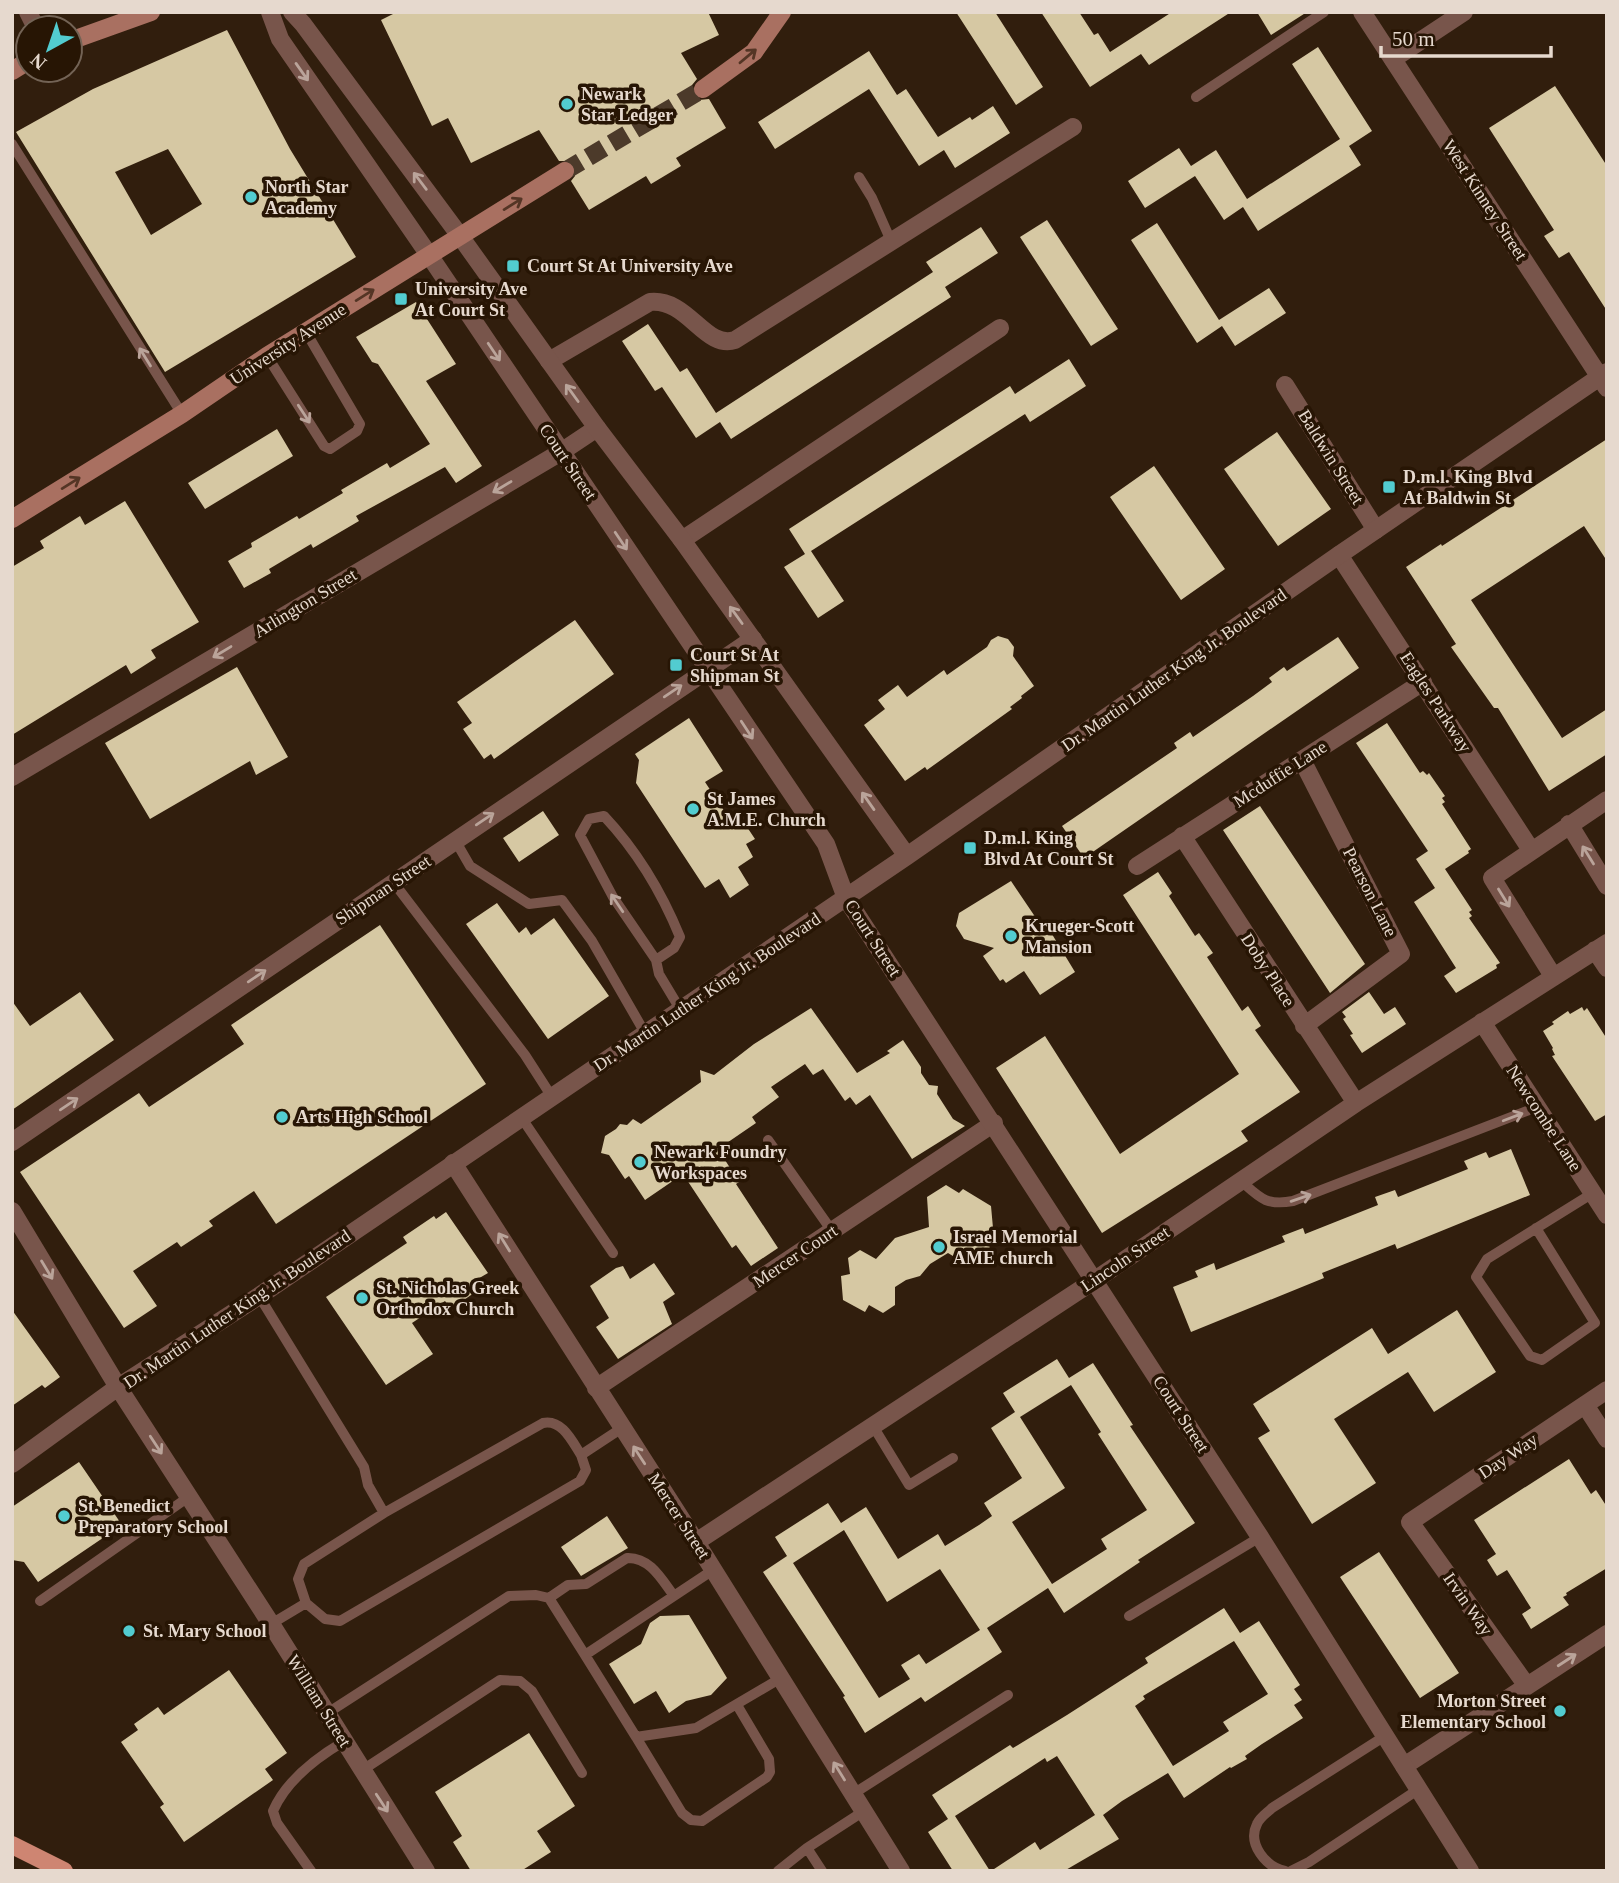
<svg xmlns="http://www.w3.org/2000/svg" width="1619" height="1883" viewBox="0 0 1619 1883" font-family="'Times New Roman',serif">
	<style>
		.building { fill: #d6c8a3; fill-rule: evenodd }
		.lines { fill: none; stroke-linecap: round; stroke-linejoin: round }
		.secondary-tunnel { stroke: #4c3a2a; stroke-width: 18; stroke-dasharray: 18 9; stroke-linecap: butt }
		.service { stroke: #78554b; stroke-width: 10 }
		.minor { stroke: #78554b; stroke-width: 18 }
		.tertiary { stroke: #78554b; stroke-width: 18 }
		.secondary { stroke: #a97061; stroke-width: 18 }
		.primary { stroke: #ce8572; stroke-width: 18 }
		.oneway { stroke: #543525 }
		.oneway2 { stroke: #baa49a }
		.poi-dot { fill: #52ccd0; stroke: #271504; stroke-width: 2.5 }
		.labels { text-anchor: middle; stroke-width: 7; stroke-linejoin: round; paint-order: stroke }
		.poi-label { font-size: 18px; font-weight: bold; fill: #e6d9ce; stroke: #271504; text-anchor: start }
		.street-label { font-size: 18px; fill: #e6d9ce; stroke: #271504 }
	</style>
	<rect width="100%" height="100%" fill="#311e0d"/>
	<path class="building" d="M397,12H708L719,35L681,53L697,79L692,85L693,95L699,100L709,99L726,128L676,158L681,166L651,184L646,176L589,210L571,181L575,176V166L570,161H559L539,130L471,163L448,118L432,126L381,20Z
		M956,12H995L1043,87L1016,105Z
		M1041,12H1079L1094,35L1098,33L1110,52L1172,12H1231L1149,65L1141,54L1090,87Z
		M1257,12H1307L1271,35Z
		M227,30L290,149L356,257L165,372L16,132L93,89ZM168,149L202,204L151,235L115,172Z
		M1318,47L1372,131L1349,146L1361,165L1258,231L1243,207L1224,220L1195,176L1145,208L1128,181L1179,148L1191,166L1216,150L1247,199L1340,139L1292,64Z
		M869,51L897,95L906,89L938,137L970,117L972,120L993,106L1010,133L955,168L944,150L919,166L869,89L775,149L758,122Z
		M1555,86L1607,166V311L1569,252L1559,258L1544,236L1554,230L1489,128Z
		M1047,220L1118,329L1091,346L1020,237Z
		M1157,223L1219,320L1269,288L1286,313L1235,346L1222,326L1197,343L1131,240Z
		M981,227L998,253L945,287L951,297L731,439L720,422L696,438L662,387L655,391L622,341L648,324L680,372L687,368L716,413L933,272L926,262Z
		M416,302L456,364L426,381L482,466L456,483L445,467L356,516L359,521L313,548L311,544L269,569L271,573L244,588L228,561L252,547L251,543L297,516L299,519L343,493L341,490L387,463L390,468L430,444L378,364L372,362L356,337Z
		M1069,359L1086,386L1030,422L1025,414L811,551L844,601L818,618L784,567L805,554L789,529L1010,386L1015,394Z
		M277,429L293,456L205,509L188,483Z
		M1277,432L1331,509L1278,546L1224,469Z
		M1607,439V561L1584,526L1471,600L1562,738L1607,709V754L1549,791L1498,708H1494L1451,647L1456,644L1406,567L1441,544L1442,546Z
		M1154,466L1225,569L1181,600L1110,497Z
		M125,501L199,622L151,650L156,658L131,674L126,665L12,735V567L44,548L40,541L80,516L85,525Z
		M575,620L614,674L494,759L491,754L484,759L463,729L472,723L457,702Z
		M998,636L1008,639L1014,647L1013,656L1034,686L1021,696L1022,698L1010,707L1012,709L927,770L925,767L905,781L864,725L885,709L878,700L898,685L907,697L944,670L947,675L987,647L991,640Z
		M1338,637L1359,668L1084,858L1062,826L1177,748L1174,743L1190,732L1193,737L1253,696L1272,682L1269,678L1284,667L1287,671Z
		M237,667L288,757L256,775L250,761L150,819L105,743Z
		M689,718L723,771L705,782L736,829L745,824L755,839L746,844L753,857L738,867L749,885L730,898L719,879L705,888L636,783L639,760L635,754Z
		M1387,723L1420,773L1423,771L1427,775L1429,773L1445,796L1442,798L1445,802L1442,804L1471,849L1468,851L1469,853L1445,869L1472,910L1469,912L1472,916L1469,918L1500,963L1496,965L1497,968L1456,993L1444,976L1456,968L1414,902L1435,888L1416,859L1428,851L1356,743Z
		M1260,806L1365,964L1330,993L1223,830Z
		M543,811L559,835L519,862L503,838Z
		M1158,872L1172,893L1169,896L1195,936L1199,933L1213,953L1207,957L1220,977L1242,1011L1248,1006L1261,1026L1255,1030L1300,1092L1241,1131L1248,1141L1102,1233L996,1068L1045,1036L1120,1154L1239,1074L1123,895Z
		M1011,881L1040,924L1044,921L1075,972L1040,995L1024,971L1006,983L1003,979L1000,981L983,956L994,948L964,939L956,926L959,913Z
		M497,903L519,933L526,927L531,935L554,918L609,996L548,1039L466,924Z
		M380,925L486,1084L276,1224L254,1191L209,1221L213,1226L181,1247L177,1242L133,1271L157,1306L124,1328L20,1172L139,1093L149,1107L244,1044L231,1025Z
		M80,992L114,1040L12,1110V1001L30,1026Z
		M1369,992L1384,1014L1395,1007L1406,1024L1362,1053L1350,1035L1353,1034L1343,1019L1346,1017L1342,1012Z
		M1582,1007L1584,1011L1587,1008L1607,1039V1114L1595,1121L1552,1056L1555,1055L1552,1049L1553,1048L1543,1031L1554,1024L1552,1022L1568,1011L1570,1014Z
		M811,1008L857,1073L890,1053L887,1051L903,1040L921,1067V1073L929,1085L938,1086L937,1094L953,1119L965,1126L912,1159L870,1095L856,1105L850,1097L845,1101L823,1069L813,1075L805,1064L771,1087L779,1097L752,1117L756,1123L718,1149L739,1182L736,1184L778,1248L751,1266L736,1245L732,1248L683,1174L645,1200L629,1176L625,1179L609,1155L601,1153L605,1136L616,1129L620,1124L627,1125L633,1119L641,1124L701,1082L700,1070L714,1075L754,1044Z
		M1511,1149L1530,1195L1397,1249L1395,1244L1322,1273L1324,1278L1191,1332L1173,1287L1198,1277L1195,1271L1214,1263L1216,1270L1285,1242L1282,1236L1303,1228L1305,1234L1378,1205L1375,1197L1395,1190L1398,1197L1468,1169L1464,1161L1486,1152L1489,1158Z
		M946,1185L959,1193L963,1189L991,1206L994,1239H989L990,1254L971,1267L948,1253L930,1264L920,1276L906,1280L895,1287V1305L883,1313L869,1305L865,1312L843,1300L841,1276L850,1274L848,1258L860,1250L876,1259L895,1238L929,1227L927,1197Z
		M446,1212L488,1273L476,1280L481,1288L451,1309L445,1301L412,1323L433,1354L386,1385L326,1297L407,1243L403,1237L434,1216L436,1219Z
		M654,1263L675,1294L663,1302L672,1324L618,1359L596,1327L609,1318L590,1286L616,1268L623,1266L630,1279Z
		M12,1310L60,1377L45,1388L42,1385L12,1406Z
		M1457,1310L1496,1372L1434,1412L1408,1372L1334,1419L1376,1483L1312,1524L1258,1438L1270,1431L1253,1404L1372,1328L1388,1354Z
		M1057,1359L1069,1378L1093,1363L1133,1425L1130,1426L1195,1523L1138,1560L1140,1562L1064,1613L1048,1588L987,1628L1002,1652L925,1702L921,1697L865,1733L843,1697L845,1696L763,1572L787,1556L775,1537L828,1503L841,1523L866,1507L898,1559L938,1534L945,1546L979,1525L992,1516L984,1503L1022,1478L991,1428L1015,1412L1003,1393ZM1071,1385L1101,1432L1098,1434L1147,1510L1101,1539L1107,1549L1052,1584L1012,1522L1065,1488L1020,1417ZM844,1530L887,1602L940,1569L980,1630L926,1664L919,1654L901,1665L910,1679L879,1698L793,1563Z
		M1569,1459L1591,1494L1596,1490L1607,1507V1568L1566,1593L1567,1595L1563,1597L1569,1605L1531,1629L1522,1614L1531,1608L1507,1570L1497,1576L1487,1560L1496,1554L1474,1520Z
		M79,1462L122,1525L38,1582L24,1562L12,1560V1507Z
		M607,1516L628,1548L581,1576L561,1547Z
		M1379,1552L1459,1673L1420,1698L1340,1577Z
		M1224,1608L1240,1633L1259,1621L1300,1685L1294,1689L1302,1700L1294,1705L1303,1718L1262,1744L1245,1756L1247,1759L1231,1768L1230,1767L1184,1798L1168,1773L1122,1801L1103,1815L1119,1839L1064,1871H991L1035,1842L1040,1850L1095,1815L1057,1756L1047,1762L1045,1758L955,1816L990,1871H953L928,1832L948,1819L932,1795L1010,1745L1013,1748L1067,1715L1148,1663L1145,1658ZM1234,1641L1268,1694L1223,1722L1229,1731L1173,1766L1135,1706L1145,1699L1143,1696Z
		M689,1615L727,1678L711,1695L686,1701L669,1713L656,1691L634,1704L609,1664L641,1644L650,1623L660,1616Z
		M229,1670L287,1753L265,1769L273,1780L184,1842L160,1807L164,1804L121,1742L138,1730L134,1724L158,1707L164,1715Z
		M529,1733L575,1806L537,1831L551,1852L521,1871H471L453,1842L462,1836L435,1792Z"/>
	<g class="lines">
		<path class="secondary-tunnel" d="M565,171L703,89"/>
		<path class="service" d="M1196,97L1324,12
			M12,144L182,414
			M859,177L872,198L891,241
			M267,356L324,446L330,449L357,431L360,424L306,332
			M455,840L470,866L529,904L562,900L592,941L645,1033
			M394,883L525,1055L552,1097
			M656,960L674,948L680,937C662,893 637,851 604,816L589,819L580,835L613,897L656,960L659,974L680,1009
			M521,1117L613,1253
			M768,1140L832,1231
			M1241,1181C1260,1198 1266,1206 1293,1201L1537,1107
			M1536,1228L1595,1323L1542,1360L1530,1356L1476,1277L1487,1259L1593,1193
			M259,1296L364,1467L368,1485L384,1513
			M873,1426L909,1485L953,1458
			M581,1455C572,1441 562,1419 543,1423L384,1513L304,1564L298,1579L306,1603L325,1619L340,1621L580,1481L586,1470L581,1455L622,1428
			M713,1570L585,1655L636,1737L696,1728L781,1678
			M549,1598L568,1585L586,1584L627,1558C650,1557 662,1580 674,1596
			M40,1601L190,1496
			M1129,1616L1260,1537
			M271,1624L306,1603
			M326,1714L509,1596L536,1595L549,1598L585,1655
			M636,1737L682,1813L691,1820L702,1821L767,1777L770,1772L769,1759L737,1705
			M361,1771L500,1680L520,1681L532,1691L582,1773
			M853,1794L1008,1695
			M807,1848L864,1811
			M311,1871L277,1823L273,1811C286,1781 316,1758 343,1742
			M778,1871L807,1848L822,1871
			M1285,1871C1266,1867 1247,1844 1257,1824C1260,1817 1267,1813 1272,1808L1385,1736
			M1291,1871L1309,1862L1419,1789"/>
		<path class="minor" d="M28,12L36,28
			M1393,59L1464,12
			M549,361L650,302C688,298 705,350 735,340L1073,127
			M1285,385L1376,530
			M682,540L1000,328
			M1339,555L1531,850
			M1302,760L1401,954L1304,1026
			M12,777L561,452L597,428
			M1569,824L1607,886
			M1182,836L1356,1103
			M1137,866L1423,682
			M1595,950L1607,968
			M1553,976L1492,878L1607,800
			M1482,1022L1607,1215
			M12,1142L753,639
			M453,1163L696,1542L901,1871
			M596,1388L994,1123
			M1585,1405L1607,1439
			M696,1542L1095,1280L1356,1103L1607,943
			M1527,1686L1410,1522L1607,1390
			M1404,1766L1607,1634"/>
		<path class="tertiary" d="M270,12L280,39L429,255L826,844L846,898L1260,1537L1470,1871
			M292,12L303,24L460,236L597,428L682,540L907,856
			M1362,12L1607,388
			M12,1211L118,1387L271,1624L426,1871
			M12,1464L118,1387L259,1296L907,856L1339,555L1607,372"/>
		<path class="secondary" d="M70,41L151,12
			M12,71L28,61
			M703,89L754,52L782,12
			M12,519L182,414L267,356L565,171"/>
		<path class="primary" d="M12,1845L64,1871"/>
	</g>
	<defs><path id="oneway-shaft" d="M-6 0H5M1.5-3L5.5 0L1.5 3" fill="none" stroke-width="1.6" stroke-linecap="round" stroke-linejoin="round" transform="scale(1.75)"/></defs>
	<g class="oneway">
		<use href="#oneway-shaft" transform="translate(748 56) rotate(-40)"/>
		<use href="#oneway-shaft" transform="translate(513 204) rotate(-32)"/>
		<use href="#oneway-shaft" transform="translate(365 295) rotate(-32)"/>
		<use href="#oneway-shaft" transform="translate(71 483) rotate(-32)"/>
	</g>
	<g class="oneway2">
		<use href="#oneway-shaft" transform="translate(302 72) rotate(55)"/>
		<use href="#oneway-shaft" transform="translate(420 181) rotate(-127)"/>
		<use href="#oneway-shaft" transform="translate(494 352) rotate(56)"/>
		<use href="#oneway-shaft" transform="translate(145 357) rotate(-122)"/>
		<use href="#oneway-shaft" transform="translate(572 393) rotate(-126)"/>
		<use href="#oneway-shaft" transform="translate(304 414) rotate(57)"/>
		<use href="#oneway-shaft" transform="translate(502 487) rotate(149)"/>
		<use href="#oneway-shaft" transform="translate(621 541) rotate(56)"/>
		<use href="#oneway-shaft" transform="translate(736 615) rotate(-126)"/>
		<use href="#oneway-shaft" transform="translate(222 652) rotate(149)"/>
		<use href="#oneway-shaft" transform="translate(673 691) rotate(-34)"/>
		<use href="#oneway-shaft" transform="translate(747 730) rotate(57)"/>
		<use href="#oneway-shaft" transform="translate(868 801) rotate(-125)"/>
		<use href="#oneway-shaft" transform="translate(485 819) rotate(-34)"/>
		<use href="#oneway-shaft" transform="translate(1588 855) rotate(-122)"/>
		<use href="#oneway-shaft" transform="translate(1504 898) rotate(58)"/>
		<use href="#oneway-shaft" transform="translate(617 903) rotate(-124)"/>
		<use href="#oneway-shaft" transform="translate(257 976) rotate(-34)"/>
		<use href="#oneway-shaft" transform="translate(69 1104) rotate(-34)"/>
		<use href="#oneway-shaft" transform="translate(1513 1117) rotate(-21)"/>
		<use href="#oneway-shaft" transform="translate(1301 1198) rotate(-19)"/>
		<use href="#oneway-shaft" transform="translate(504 1242) rotate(-122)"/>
		<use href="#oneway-shaft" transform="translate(47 1270) rotate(59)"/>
		<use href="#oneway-shaft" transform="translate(156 1445) rotate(57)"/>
		<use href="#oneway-shaft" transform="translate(639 1455) rotate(-123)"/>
		<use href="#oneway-shaft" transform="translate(1567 1660) rotate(-33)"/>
		<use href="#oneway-shaft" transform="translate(839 1771) rotate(-122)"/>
		<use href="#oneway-shaft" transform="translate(382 1803) rotate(57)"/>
	</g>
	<g class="poi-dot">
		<circle cx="567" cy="104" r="7"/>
		<circle cx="251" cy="197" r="7"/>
		<rect x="506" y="259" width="14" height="14" rx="3.5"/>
		<rect x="394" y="292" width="14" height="14" rx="3.5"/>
		<rect x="1382" y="480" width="14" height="14" rx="3.5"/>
		<rect x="669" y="658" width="14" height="14" rx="3.5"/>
		<circle cx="693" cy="809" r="7"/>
		<rect x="963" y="841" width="14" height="14" rx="3.5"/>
		<circle cx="1011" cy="936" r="7"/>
		<circle cx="282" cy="1117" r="7"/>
		<circle cx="640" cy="1162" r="7"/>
		<circle cx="939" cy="1247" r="7"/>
		<circle cx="362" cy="1298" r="7"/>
		<circle cx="64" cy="1516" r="7"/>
		<circle cx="129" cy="1631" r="7"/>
		<circle cx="1560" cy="1711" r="7"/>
	</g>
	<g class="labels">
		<g class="poi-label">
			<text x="581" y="100">Newark<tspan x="581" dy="21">Star Ledger</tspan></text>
			<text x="265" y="193">North Star<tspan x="265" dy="21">Academy</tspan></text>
			<text x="527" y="272">Court St At University Ave</text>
			<text x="415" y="295">University Ave<tspan x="415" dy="21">At Court St</tspan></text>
			<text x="1403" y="483">D.m.l. King Blvd<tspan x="1403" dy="21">At Baldwin St</tspan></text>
			<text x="690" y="661">Court St At<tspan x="690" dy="21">Shipman St</tspan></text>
			<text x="707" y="805">St James<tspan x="707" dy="21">A.M.E. Church</tspan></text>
			<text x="984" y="844">D.m.l. King<tspan x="984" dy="21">Blvd At Court St</tspan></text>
			<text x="1025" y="932">Krueger-Scott<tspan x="1025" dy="21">Mansion</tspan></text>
			<text x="296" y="1123">Arts High School</text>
			<text x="654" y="1158">Newark Foundry<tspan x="654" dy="21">Workspaces</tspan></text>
			<text x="953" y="1243">Israel Memorial<tspan x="953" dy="21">AME church</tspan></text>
			<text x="376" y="1294">St. Nicholas Greek<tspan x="376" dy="21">Orthodox Church</tspan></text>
			<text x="78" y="1512">St. Benedict<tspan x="78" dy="21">Preparatory School</tspan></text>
			<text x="143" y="1637">St. Mary School</text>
			<text x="1546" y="1707" text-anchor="end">Morton Street<tspan x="1546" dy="21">Elementary School</tspan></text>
		</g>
		<g class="street-label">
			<text transform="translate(1485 200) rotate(57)" y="6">West Kinney Street</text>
			<text transform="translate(288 344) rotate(-33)" y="6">University Avenue</text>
			<text transform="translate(1331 457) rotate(58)" y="6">Baldwin Street</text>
			<text transform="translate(568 462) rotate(56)" y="6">Court Street</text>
			<text transform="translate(305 603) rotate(-31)" y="6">Arlington Street</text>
			<text transform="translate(1174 670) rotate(-35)" y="6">Dr. Martin Luther King Jr. Boulevard</text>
			<text transform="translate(1436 702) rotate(57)" y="6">Eagles Parkway</text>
			<text transform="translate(1280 774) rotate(-33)" y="6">Mcduffie Lane</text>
			<text transform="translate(383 890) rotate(-34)" y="6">Shipman Street</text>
			<text transform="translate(1370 892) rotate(63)" y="6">Pearson Lane</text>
			<text transform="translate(873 938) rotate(57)" y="6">Court Street</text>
			<text transform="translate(1268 970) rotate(57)" y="6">Doby Place</text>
			<text transform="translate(707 992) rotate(-34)" y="6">Dr. Martin Luther King Jr. Boulevard</text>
			<text transform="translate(1544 1118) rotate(57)" y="6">Newcombe Lane</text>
			<text transform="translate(795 1256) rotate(-34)" y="6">Mercer Court</text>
			<text transform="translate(1125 1259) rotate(-34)" y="6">Lincoln Street</text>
			<text transform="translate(237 1309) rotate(-34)" y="6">Dr. Martin Luther King Jr. Boulevard</text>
			<text transform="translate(1181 1414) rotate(57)" y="6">Court Street</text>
			<text transform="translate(1508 1456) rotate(-34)" y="6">Day Way</text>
			<text transform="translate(679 1516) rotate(57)" y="6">Mercer Street</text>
			<text transform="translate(1468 1604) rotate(55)" y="6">Irvin Way</text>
			<text transform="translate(319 1701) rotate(58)" y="6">William Street</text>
		</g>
	</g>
	<rect width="1619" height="1883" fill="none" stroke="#e6d9ce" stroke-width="28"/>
	<g transform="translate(49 49) rotate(220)"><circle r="33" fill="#271504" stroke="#736355" stroke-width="2"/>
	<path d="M0-5L12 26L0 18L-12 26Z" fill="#52ccd0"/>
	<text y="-10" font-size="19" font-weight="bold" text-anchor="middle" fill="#e6d9ce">N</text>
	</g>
	<path d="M1381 46v10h170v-10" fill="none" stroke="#e6d9ce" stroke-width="3.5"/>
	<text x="1392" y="46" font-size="21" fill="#e6d9ce" stroke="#271504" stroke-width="5" paint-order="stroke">50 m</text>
</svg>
